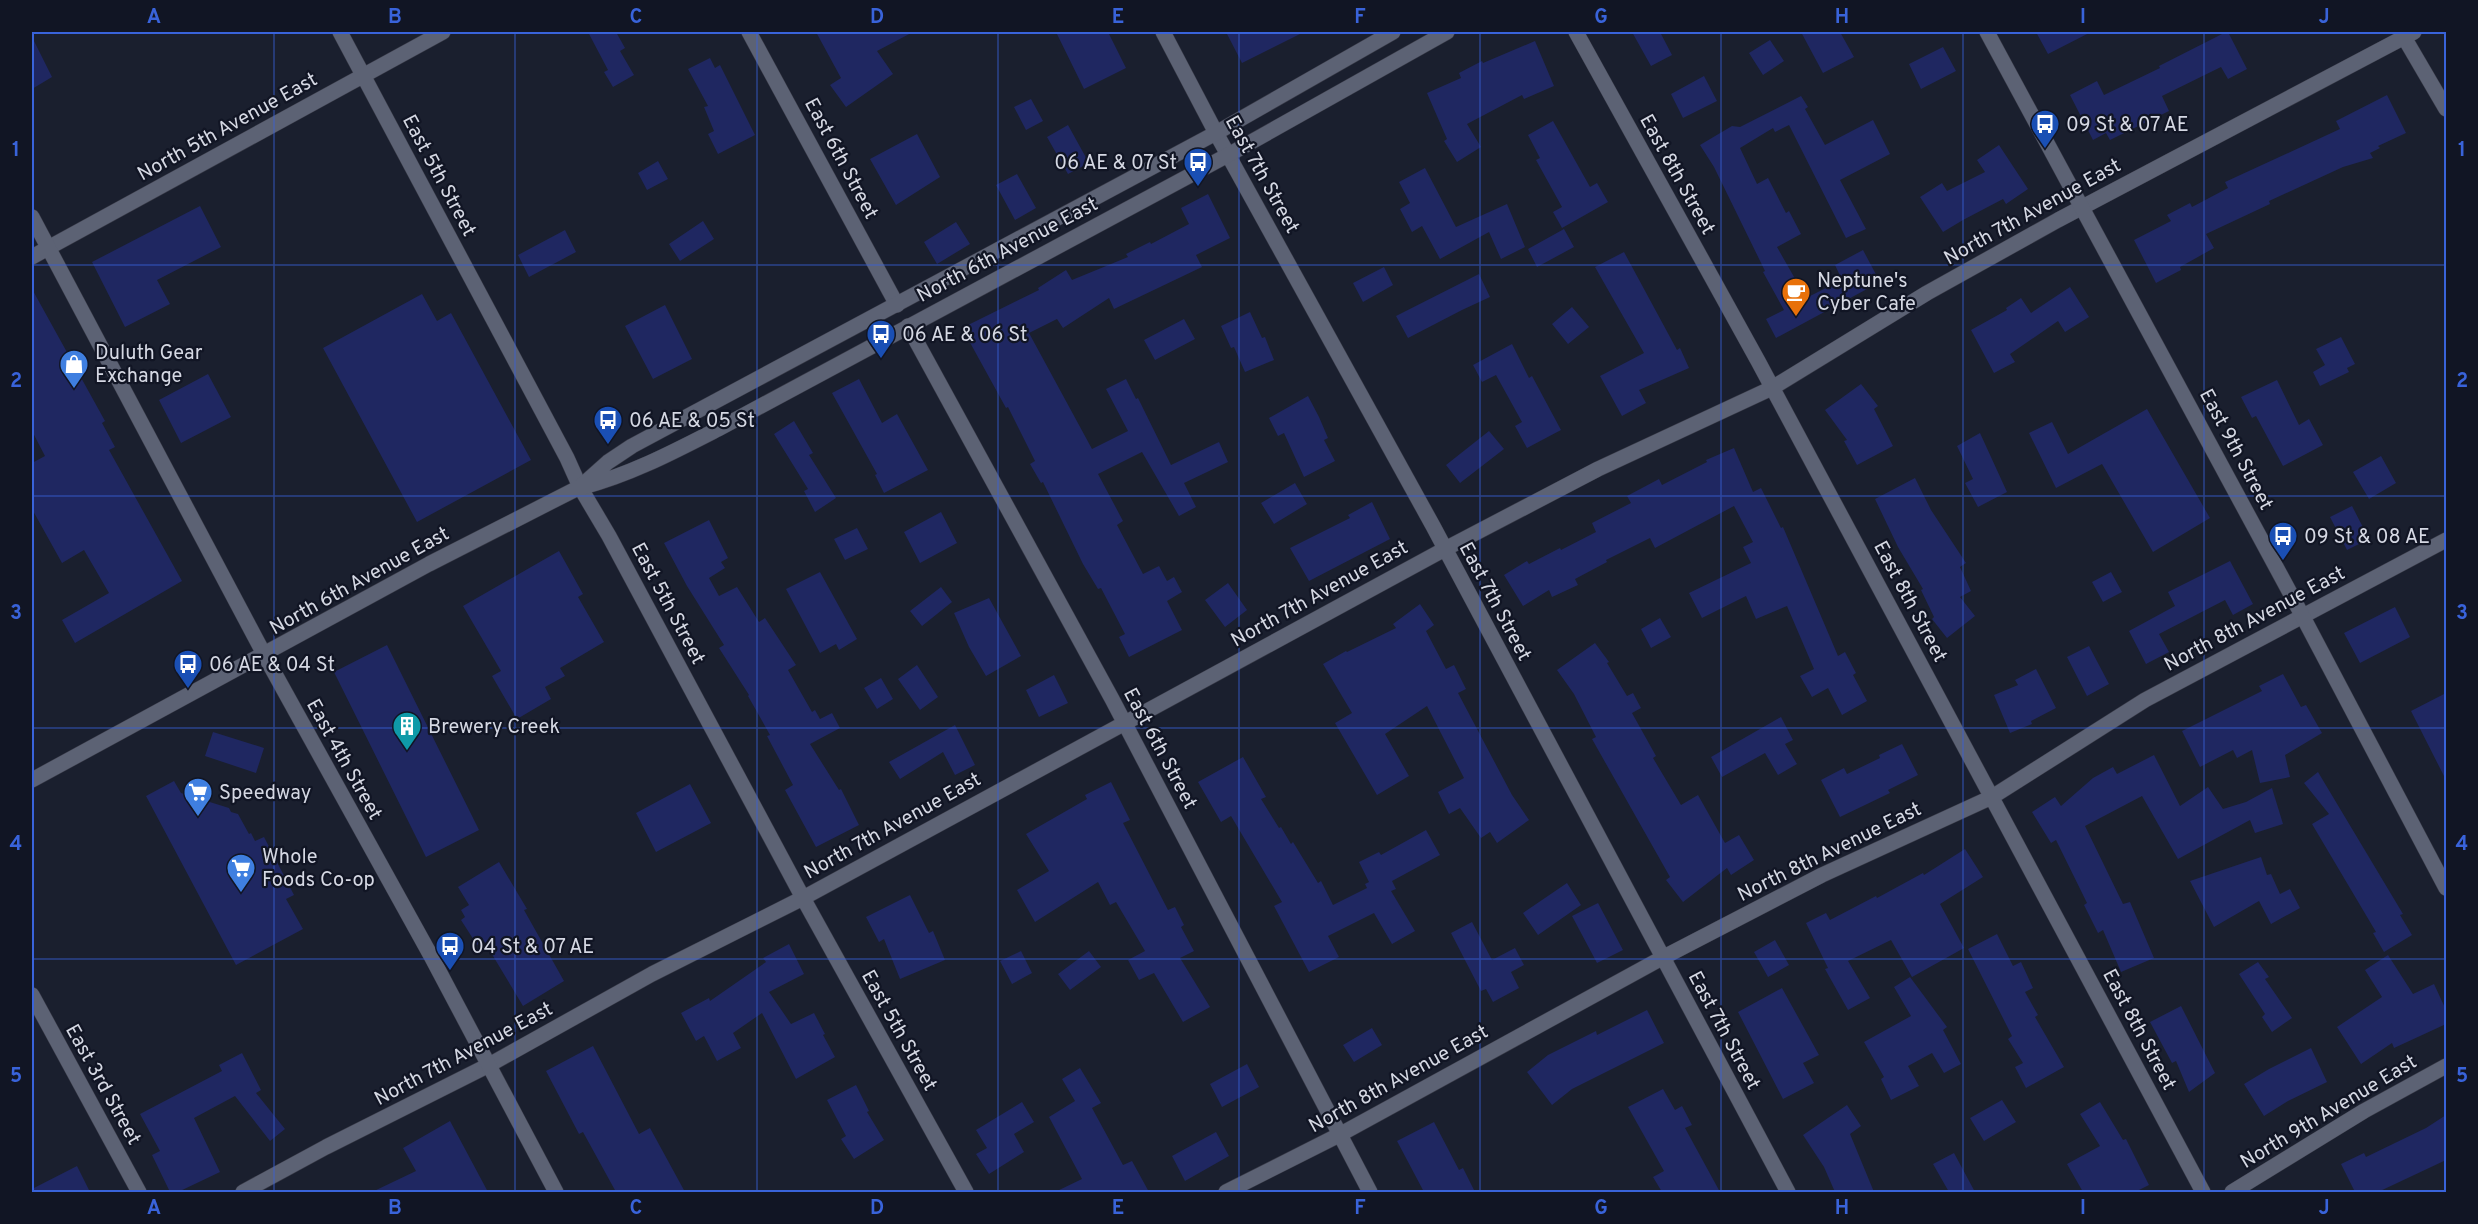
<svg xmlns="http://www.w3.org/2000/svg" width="2478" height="1224" viewBox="0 0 2478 1224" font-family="Overpass,sans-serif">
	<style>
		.building { fill: #1f2761 }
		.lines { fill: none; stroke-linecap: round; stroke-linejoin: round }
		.street-casing { stroke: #383a47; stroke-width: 16 }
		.secondary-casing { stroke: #383a47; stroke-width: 16 }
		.street { stroke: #5c6274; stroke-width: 15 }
		.secondary { stroke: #5c6274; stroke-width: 15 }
		.grid { fill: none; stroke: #3963da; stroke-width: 1.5; stroke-opacity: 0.55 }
		.labels { text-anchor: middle; stroke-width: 4.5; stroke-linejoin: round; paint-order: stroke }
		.poi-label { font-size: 20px; fill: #d5d8e3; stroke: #111524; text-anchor: start }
		.street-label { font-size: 20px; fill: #d5d8e3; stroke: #111524 }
		.neatline { fill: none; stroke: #3963da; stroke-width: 2 }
		.grid-label { font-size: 20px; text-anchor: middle; font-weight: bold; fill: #3963da }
	</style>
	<rect width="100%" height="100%" fill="#1a1f2e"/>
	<path class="building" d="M588,32H616L625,48L620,51L634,75L613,87L604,72L608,70Z
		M816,32H913L877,51L893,74L846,107L830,85L841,78Z
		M1056,32H1108L1126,68L1084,89Z
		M1226,32H1304L1242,63Z
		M1632,32H1660L1672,55L1651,66Z
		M1801,32H1840L1854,57L1823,73Z
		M2036,32H2091L2048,54Z
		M2226,32H2228L2247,69L2228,79L2221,67L2162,96L2169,111L2110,140L2106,133L2093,140L2070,95L2097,81L2104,95L2160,68L2159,66Z
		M32,37L52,77L32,89Z
		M1770,40L1784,61L1763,75L1749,53Z
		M1535,41L1554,86L1524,99L1522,95L1467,124L1481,147L1457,162L1444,141L1447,139L1427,93L1461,78L1459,73L1482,61L1483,63Z
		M1943,47L1956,71L1921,89L1909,64Z
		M710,58L715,68L720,65L755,135L718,154L708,134L714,131L704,107L708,106L688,69Z
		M1704,76L1717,101L1683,118L1671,94Z
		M2387,95L2406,133L2378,146L2380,148L2370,153L2373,158L2343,167L2269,201L2270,204L2206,234L2214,248L2180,267L2181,270L2156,283L2134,240L2171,221L2167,215L2190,203L2192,207L2228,188L2225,182L2340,129L2336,121Z
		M1801,96L1808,107L1805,109L1825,145L1873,120L1890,154L1840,180L1866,229L1846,238L1789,125L1775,132L1773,128L1740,148L1757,184L1768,178L1786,213L1789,211L1801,234L1777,247L1806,298L1842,280L1835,265L1863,250L1880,282L1776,338L1766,319L1784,310L1763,272L1765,271L1714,167L1700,145L1732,126L1740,127Z
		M1031,99L1043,121L1026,130L1014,107Z
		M1553,121L1590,187L1597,183L1608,202L1562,228L1553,212L1562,207L1536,160L1540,158L1528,135Z
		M1068,125L1089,163L1068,174L1047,137Z
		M917,134L940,177L896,205L870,159Z
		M1999,145L2028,189L2006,204L2003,199L1963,220L1943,232L1920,197L1942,183L1947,191L1985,172L1977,160Z
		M658,161L668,179L647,190L638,173Z
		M1425,168L1456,227L1507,204L1525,247L1501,259L1489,232L1440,259L1422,226L1412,232L1400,209L1410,203L1399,182Z
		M1017,174L1036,208L1015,220L996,185Z
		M1208,194L1230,238L1196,255L1202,267L1114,309L1109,298L1063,328L1057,319L1029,333L1092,449L1128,431L1106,389L1126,379L1136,399L1138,398L1171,465L1219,442L1228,462L1184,483L1196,507L1179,516L1142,452L1098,474L1123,521L1117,525L1143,574L1159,566L1167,581L1174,577L1182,592L1167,601L1182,630L1129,657L1119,637L1125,634L1101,588L1098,589L1083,564L1043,482L1041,483L1030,464L1035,461L1008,407L1006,408L962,328L1039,290L1038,288L1066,270L1072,280L1128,257L1126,254L1150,242L1151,244L1189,224L1181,208Z
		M200,206L221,247L157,280L170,304L125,327L92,262Z
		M703,221L714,239L680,261L669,244Z
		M956,222L970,244L937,264L924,242Z
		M1564,229L1574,247L1537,267L1528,249Z
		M565,230L576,252L529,277L518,255Z
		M1624,252L1677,350L1680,348L1689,368L1639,390L1646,403L1622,416L1600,376L1644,353L1595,267Z
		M1384,267L1393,285L1363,302L1353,283Z
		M1479,274L1490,297L1462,310L1408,338L1396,316Z
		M2070,287L2089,317L2065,332L2058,321L2010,354L2015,362L1994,373L1971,330L2007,310L2006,308L2021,298L2031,313Z
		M32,289L105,421L102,423L115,447L109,450L182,581L75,643L62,620L109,593L84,550L62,563L32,509V463L45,456L32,431Z
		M422,294L437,321L451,313L531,460L417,522L323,348Z
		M665,305L692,359L653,379L625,326Z
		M1572,307L1589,327L1568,344L1552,324Z
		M1250,312L1262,338L1265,337L1274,360L1245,372L1234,347L1231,348L1221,326Z
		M1184,319L1195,339L1155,360L1144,340Z
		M2341,337L2355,364L2347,368L2349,372L2320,386L2313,372L2325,365L2316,349Z
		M1512,344L1529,378L1532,376L1561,430L1527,448L1515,426L1522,422L1496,375L1482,382L1473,365Z
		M208,374L231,417L181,443L159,400Z
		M859,379L882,423L897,414L928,470L884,493L875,475L877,474L832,393Z
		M2277,380L2299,425L2309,419L2323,445L2283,466L2256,416L2252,418L2241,397Z
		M1861,384L1878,406L1874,409L1893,446L1857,465L1844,441L1847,440L1825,410Z
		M1308,396L1319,417L1328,438L1324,440L1335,461L1304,477L1284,433L1278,436L1269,418Z
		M2147,409L2210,518L2153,552L2102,464L2056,488L2029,433L2052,422L2068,454Z
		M794,421L813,453L809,455L836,498L815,512L804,491L808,489L774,434Z
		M1489,431L1504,449L1460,483L1446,465Z
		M1980,433L2007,492L1978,507L1965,483L1973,479L1957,446Z
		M1734,448L1753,492L1761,488L1781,528L1783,527L1838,656L1845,652L1856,673L1853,675L1867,701L1842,715L1828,688L1812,697L1800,676L1814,669L1787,606L1756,619L1746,596L1702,618L1689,593L1751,563L1743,547L1753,542L1734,506L1655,548L1650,538L1606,560L1607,562L1575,579L1578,585L1552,597L1549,590L1523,606L1504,575L1527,561L1529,564L1560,548L1561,550L1596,532L1592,523L1631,503L1627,496L1659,479L1662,485L1707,462L1706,460Z
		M2381,456L2396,483L2369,499L2353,472Z
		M1915,478L1931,510L1966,563L1960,567L1971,591L1960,597L1975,616L1947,638L1932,619L1934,617L1921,590L1923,589L1898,547L1875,499Z
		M1295,483L1307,504L1274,524L1261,503Z
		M1372,502L1390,539L1309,581L1290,548L1350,518L1348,515Z
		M2352,506L2369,539L2347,550L2330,517Z
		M941,512L957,543L920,563L904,532Z
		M709,520L728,558L721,562L725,568L709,578L719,596L737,587L759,622L765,618L796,665L788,670L812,712L815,710L820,719L832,713L840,728L810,744L839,790L841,789L859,825L816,847L785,790L793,785L767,736L770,735L748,696L749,695L719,648L724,645L687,586L664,543Z
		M857,528L868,549L845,560L834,539Z
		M559,551L583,594L578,597L604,642L560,668L565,676L545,687L551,699L517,719L492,676L501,671L463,606Z
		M2230,561L2253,604L2233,615L2225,600L2159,634L2169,652L2146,664L2129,631L2175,606L2168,592Z
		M820,572L857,639L839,650L836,644L820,653L786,589Z
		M2111,572L2122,592L2103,602L2092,582Z
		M1228,583L1247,610L1225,627L1205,600Z
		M941,587L952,602L922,626L910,611Z
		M989,598L1021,656L986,676L969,647L954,613Z
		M1420,604L1434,625L1426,631L1446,669L1454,665L1466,689L1458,693L1512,795L1529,820L1497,843L1490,832L1481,838L1460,808L1449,814L1438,792L1464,778L1427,706L1385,734L1409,776L1377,795L1335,723L1352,713L1323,664L1346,651L1347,652L1396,628L1393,624Z
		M2395,607L2410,637L2360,663L2344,633Z
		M1660,618L1671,637L1651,648L1641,629Z
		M1595,643L1609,662L1607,663L1627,696L1633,693L1641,708L1632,713L1656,756L1653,758L1681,805L1698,795L1725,843L1739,835L1754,860L1731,875L1727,868L1683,902L1666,880L1670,877L1592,739L1596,737L1574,694L1557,670Z
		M387,645L479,830L426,857L334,672Z
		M2089,646L2109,684L2087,696L2067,657Z
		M917,665L938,697L920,710L898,679Z
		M2036,669L2056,708L2031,721L2032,724L2010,733L1994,695L2018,685L2015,680Z
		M2283,674L2301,707L2306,705L2322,733L2285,755L2290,777L2260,783L2252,750L2237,758L2233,750L2200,767L2182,731L2262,691L2259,686Z
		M1054,675L1068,703L1039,717L1026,690Z
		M881,678L893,699L877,709L864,688Z
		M2446,693V780L2411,711Z
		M1781,717L1793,740L1785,744L1797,764L1778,775L1765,753L1722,777L1711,757Z
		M955,725L975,765L955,775L943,752L900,779L889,762Z
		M213,732L264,748L256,773L205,756Z
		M1902,744L1918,775L1888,790L1890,793L1840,817L1821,780L1844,768L1847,774L1880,758L1879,755Z
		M2154,755L2180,806L2208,787L2223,809L2246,802L2272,788L2283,824L2255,833L2250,820L2178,859L2142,796L2085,826L2123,904L2130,902L2154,958L2121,972L2103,930L2098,933L2084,905L2087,903L2056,840L2051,843L2032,812L2055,797L2061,806L2093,778L2113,767L2117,774Z
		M1243,757L1266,797L1261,799L1279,828L1281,827L1291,844L1293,842L1318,883L1321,881L1333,905L1367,888L1365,884L1369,882L1359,862L1379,852L1381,855L1426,830L1440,855L1392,881L1396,889L1391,891L1415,931L1392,944L1374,913L1328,936L1339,957L1309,972L1274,906L1282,902L1231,816L1221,822L1198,782Z
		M2318,772L2403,914L2400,915L2412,935L2384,952L2373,933L2376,932L2312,824L2329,814L2304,783Z
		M174,781L181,793L229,808L231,812L238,814L249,834L251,833L255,841L264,837L294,895L286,899L303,929L236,965L146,796Z
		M1111,782L1130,820L1123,823L1168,910L1175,907L1184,925L1181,927L1194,951L1180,958L1210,1007L1183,1022L1154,973L1139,980L1128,960L1145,951L1116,902L1110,905L1098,882L1035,922L1017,890L1049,871L1026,834L1087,799L1085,795Z
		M690,784L711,823L656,852L636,813Z
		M1965,849L1983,877L1940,904L1964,948L1912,977L1891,940L1848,961L1870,998L1848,1010L1825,969L1828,968L1806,923L1826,913L1830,920L1876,896L1877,898L1923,873L1924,875Z
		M2261,857L2267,875L2271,874L2280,894L2290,889L2300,908L2271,924L2259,901L2214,927L2190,881Z
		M499,862L527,909L524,910L564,981L523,1006L484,941L477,945L461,920L465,917L461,910L469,905L458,887Z
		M1567,883L1581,905L1538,935L1523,913Z
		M910,895L929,933L933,931L945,960L900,979L884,939L879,942L866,917Z
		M1598,903L1623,950L1597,963L1572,916Z
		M1472,922L1492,960L1515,948L1524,965L1511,972L1519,988L1493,1002L1486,989L1481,991L1451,933Z
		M1997,934L2013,966L2021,962L2033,988L2025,992L2038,1015L2035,1017L2064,1067L2026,1088L2015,1067L2023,1063L2008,1039L2012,1036L1968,949Z
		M1775,940L1789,965L1768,977L1754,952Z
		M789,944L804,974L769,992L791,1024L814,1013L825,1034L823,1035L835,1057L796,1079L762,1013L733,1033L741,1048L717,1061L704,1036L696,1041L681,1013L709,998L710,1001L766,962L763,958Z
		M1021,951L1032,973L1012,984L1000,961Z
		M1089,951L1101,967L1070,990L1058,974Z
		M2388,955L2413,994L2434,984L2446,1010V1024L2394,1048L2392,1043L2361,1064L2337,1027L2382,997L2365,970Z
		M2258,962L2269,977L2265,979L2292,1018L2272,1032L2262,1017L2265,1014L2239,974Z
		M1910,977L1947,1027L1943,1030L1961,1064L1944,1073L1932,1053L1908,1066L1919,1086L1891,1100L1881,1079L1884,1077L1864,1042L1911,1016L1894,987Z
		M1782,988L1819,1055L1803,1063L1814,1083L1783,1099L1738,1012Z
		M2181,1006L2215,1073L2189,1092L2176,1061L2172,1063L2150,1022Z
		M1647,1010L1664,1043L1572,1089L1552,1105L1527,1072L1548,1055L1596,1031L1597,1035Z
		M1372,1028L1382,1045L1354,1062L1343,1045Z
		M593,1046L639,1134L650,1128L685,1192H616L583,1132L579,1134L546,1071Z
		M2311,1048L2327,1082L2288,1101L2264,1116L2244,1084L2269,1069Z
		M242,1053L261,1090L256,1093L285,1129L270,1141L235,1096L194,1118L220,1172L178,1192H170L152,1155L160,1151L140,1114L222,1071L219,1065Z
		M1247,1064L1259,1087L1222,1107L1210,1084Z
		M1080,1068L1101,1103L1092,1108L1123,1165L1132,1161L1149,1192H1055L1082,1179L1049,1117L1075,1101L1062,1079Z
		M856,1085L869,1111L867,1112L884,1140L854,1159L841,1139L846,1136L827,1100Z
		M1663,1089L1675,1110L1682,1106L1692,1125L1685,1128L1720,1192H1662L1653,1177L1664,1171L1628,1107Z
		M2002,1100L2016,1122L1984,1141L1970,1118Z
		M1022,1102L1034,1122L1014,1134L1024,1152L989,1174L976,1154L987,1148L976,1130Z
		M2100,1102L2123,1140L2126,1139L2149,1185L2135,1192H2083L2067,1164L2100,1146L2080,1114Z
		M1847,1105L1861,1126L1850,1134L1874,1192H1835L1824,1167L1803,1135Z
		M2446,1115V1160L2378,1192H2355L2341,1164L2364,1153L2366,1157L2426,1128Z
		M450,1121L488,1192H372L416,1171L403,1148Z
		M1434,1122L1459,1170L1463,1168L1475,1192H1424L1397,1141Z
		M1216,1132L1229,1156L1185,1181L1172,1156Z
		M1954,1153L1975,1192H1949L1933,1164Z
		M77,1166L90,1192H32V1189Z"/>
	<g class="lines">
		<g class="street-casing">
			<path id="street" d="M340,32L567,458L580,487L609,536L803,898L966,1192
				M749,32L897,305
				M1576,32L1758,361L2203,1192
				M2401,32L2446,109
				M1216,133L1433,526L1788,1192
				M48,248L443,32
				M908,326L1112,699L1370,1192
				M243,1192L326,1147L489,1065L652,974L803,898L1445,549L1598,469L1772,388L1927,293L2058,220L2414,32
				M1226,1192L1339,1135L1662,958L1822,875L1992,797L2145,700L2446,540
				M2232,1192L2364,1111L2446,1066"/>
		</g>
		<g class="secondary-casing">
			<path id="secondary" d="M1163,32L1216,133
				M1987,32L2302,615L2446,888
				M32,217L265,656L431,956L556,1192
				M32,257L48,248
				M583,487C632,474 675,451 720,428L1228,155L1447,32
				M32,780L429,564L580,487L608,462L632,446L1216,133L1393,32
				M32,995L139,1192"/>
		</g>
		<use href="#street" class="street"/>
		<use href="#secondary" class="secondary"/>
	</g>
	<path class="grid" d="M274,32V1192M515,32V1192M757,32V1192M998,32V1192M1239,32V1192M1480,32V1192M1721,32V1192M1963,32V1192M2204,32V1192M32,265H2446M32,496H2446M32,728H2446M32,959H2446"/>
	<defs>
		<g id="bus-pin" transform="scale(1.5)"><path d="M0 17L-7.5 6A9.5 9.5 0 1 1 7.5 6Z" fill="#1a4fb4" stroke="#111524"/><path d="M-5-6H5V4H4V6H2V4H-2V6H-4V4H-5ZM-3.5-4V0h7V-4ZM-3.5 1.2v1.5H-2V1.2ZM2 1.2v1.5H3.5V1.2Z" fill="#fff"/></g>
		<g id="cafe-pin" transform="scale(1.5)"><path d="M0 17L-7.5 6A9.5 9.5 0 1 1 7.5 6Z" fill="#e8710a" stroke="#111524"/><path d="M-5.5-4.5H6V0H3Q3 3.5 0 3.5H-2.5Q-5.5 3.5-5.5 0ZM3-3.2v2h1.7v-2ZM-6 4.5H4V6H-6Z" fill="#fff"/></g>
		<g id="shop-pin" transform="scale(1.5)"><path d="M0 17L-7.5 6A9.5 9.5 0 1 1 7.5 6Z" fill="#3f7fe0" stroke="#111524"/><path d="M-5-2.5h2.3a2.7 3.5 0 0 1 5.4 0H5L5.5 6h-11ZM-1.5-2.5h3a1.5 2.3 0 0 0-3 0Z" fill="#fff"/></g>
		<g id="building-pin" transform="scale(1.5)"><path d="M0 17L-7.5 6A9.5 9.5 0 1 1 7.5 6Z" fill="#0f9aa8" stroke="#111524"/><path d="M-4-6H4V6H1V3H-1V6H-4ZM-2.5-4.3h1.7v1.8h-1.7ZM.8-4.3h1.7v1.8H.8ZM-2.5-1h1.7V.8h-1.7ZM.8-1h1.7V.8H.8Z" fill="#fff"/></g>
		<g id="supermarket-pin" transform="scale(1.5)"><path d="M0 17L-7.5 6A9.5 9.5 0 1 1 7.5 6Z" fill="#3f7fe0" stroke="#111524"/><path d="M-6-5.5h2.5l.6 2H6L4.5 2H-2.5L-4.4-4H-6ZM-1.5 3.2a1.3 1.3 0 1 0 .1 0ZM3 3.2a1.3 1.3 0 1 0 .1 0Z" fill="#fff"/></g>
	</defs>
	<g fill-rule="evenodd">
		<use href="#bus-pin" x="2045" y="124"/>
		<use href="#bus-pin" x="1198" y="162"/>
		<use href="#cafe-pin" x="1796" y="292"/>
		<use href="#bus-pin" x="881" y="334"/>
		<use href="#shop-pin" x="74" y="364"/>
		<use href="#bus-pin" x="608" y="420"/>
		<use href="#bus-pin" x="2283" y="536"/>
		<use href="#bus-pin" x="188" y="664"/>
		<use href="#building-pin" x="407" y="726"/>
		<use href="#supermarket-pin" x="198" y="792"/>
		<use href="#supermarket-pin" x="241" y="868"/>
		<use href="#bus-pin" x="450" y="946"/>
	</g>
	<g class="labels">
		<g class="poi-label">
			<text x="2066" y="131">09 St &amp; 07 AE</text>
			<text x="1177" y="169" text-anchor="end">06 AE &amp; 07 St</text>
			<text x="1817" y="287">Neptune's<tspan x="1817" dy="23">Cyber Cafe</tspan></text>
			<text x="902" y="341">06 AE &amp; 06 St</text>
			<text x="95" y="359">Duluth Gear<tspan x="95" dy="23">Exchange</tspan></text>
			<text x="629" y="427">06 AE &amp; 05 St</text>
			<text x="2304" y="543">09 St &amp; 08 AE</text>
			<text x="209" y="671">06 AE &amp; 04 St</text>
			<text x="428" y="733">Brewery Creek</text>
			<text x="219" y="799">Speedway</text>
			<text x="262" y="863">Whole<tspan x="262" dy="23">Foods Co-op</tspan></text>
			<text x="471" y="953">04 St &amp; 07 AE</text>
		</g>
		<g class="street-label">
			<text transform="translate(227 126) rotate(-29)" y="7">North 5th Avenue East</text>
			<text transform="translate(842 158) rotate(62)" y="7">East 6th Street</text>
			<text transform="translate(1263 174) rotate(61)" y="7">East 7th Street</text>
			<text transform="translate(1678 174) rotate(61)" y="7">East 8th Street</text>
			<text transform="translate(440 175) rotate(62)" y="7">East 5th Street</text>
			<text transform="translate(2032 211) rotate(-29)" y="7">North 7th Avenue East</text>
			<text transform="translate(1007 249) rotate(-28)" y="7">North 6th Avenue East</text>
			<text transform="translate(2237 449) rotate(62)" y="7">East 9th Street</text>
			<text transform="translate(359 580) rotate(-29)" y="7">North 6th Avenue East</text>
			<text transform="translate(1319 593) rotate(-29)" y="7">North 7th Avenue East</text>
			<text transform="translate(1496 601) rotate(62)" y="7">East 7th Street</text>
			<text transform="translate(1911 601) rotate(62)" y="7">East 8th Street</text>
			<text transform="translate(669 603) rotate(62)" y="7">East 5th Street</text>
			<text transform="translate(2254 618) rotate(-28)" y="7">North 8th Avenue East</text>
			<text transform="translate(1161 748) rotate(62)" y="7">East 6th Street</text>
			<text transform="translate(345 759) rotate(61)" y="7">East 4th Street</text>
			<text transform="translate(892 825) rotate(-29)" y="7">North 7th Avenue East</text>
			<text transform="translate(1829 851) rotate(-26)" y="7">North 8th Avenue East</text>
			<text transform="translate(2140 1029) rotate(62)" y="7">East 8th Street</text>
			<text transform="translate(900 1030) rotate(61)" y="7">East 5th Street</text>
			<text transform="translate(1725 1030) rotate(62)" y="7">East 7th Street</text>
			<text transform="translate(463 1053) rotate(-28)" y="7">North 7th Avenue East</text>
			<text transform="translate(1398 1078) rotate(-29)" y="7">North 8th Avenue East</text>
			<text transform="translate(104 1084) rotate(61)" y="7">East 3rd Street</text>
			<text transform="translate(2328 1111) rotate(-31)" y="7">North 9th Avenue East</text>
		</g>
	</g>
	<rect width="2478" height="1224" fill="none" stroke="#111524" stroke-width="66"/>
	<rect x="33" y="33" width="2412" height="1158" class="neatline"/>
	<g class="grid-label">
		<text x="154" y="23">A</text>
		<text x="395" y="23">B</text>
		<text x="636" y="23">C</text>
		<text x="877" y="23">D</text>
		<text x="1118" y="23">E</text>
		<text x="1360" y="23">F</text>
		<text x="1601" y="23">G</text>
		<text x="1842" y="23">H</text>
		<text x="2083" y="23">I</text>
		<text x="2324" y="23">J</text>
		<text x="16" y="156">1</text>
		<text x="2462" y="156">1</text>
		<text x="16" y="387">2</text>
		<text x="2462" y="387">2</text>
		<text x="16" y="619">3</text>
		<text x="2462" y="619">3</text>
		<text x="16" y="850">4</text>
		<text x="2462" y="850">4</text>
		<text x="16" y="1082">5</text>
		<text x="2462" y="1082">5</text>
		<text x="154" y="1214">A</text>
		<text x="395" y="1214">B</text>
		<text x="636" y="1214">C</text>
		<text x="877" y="1214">D</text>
		<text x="1118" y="1214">E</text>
		<text x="1360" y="1214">F</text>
		<text x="1601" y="1214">G</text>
		<text x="1842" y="1214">H</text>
		<text x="2083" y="1214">I</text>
		<text x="2324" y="1214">J</text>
	</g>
</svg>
